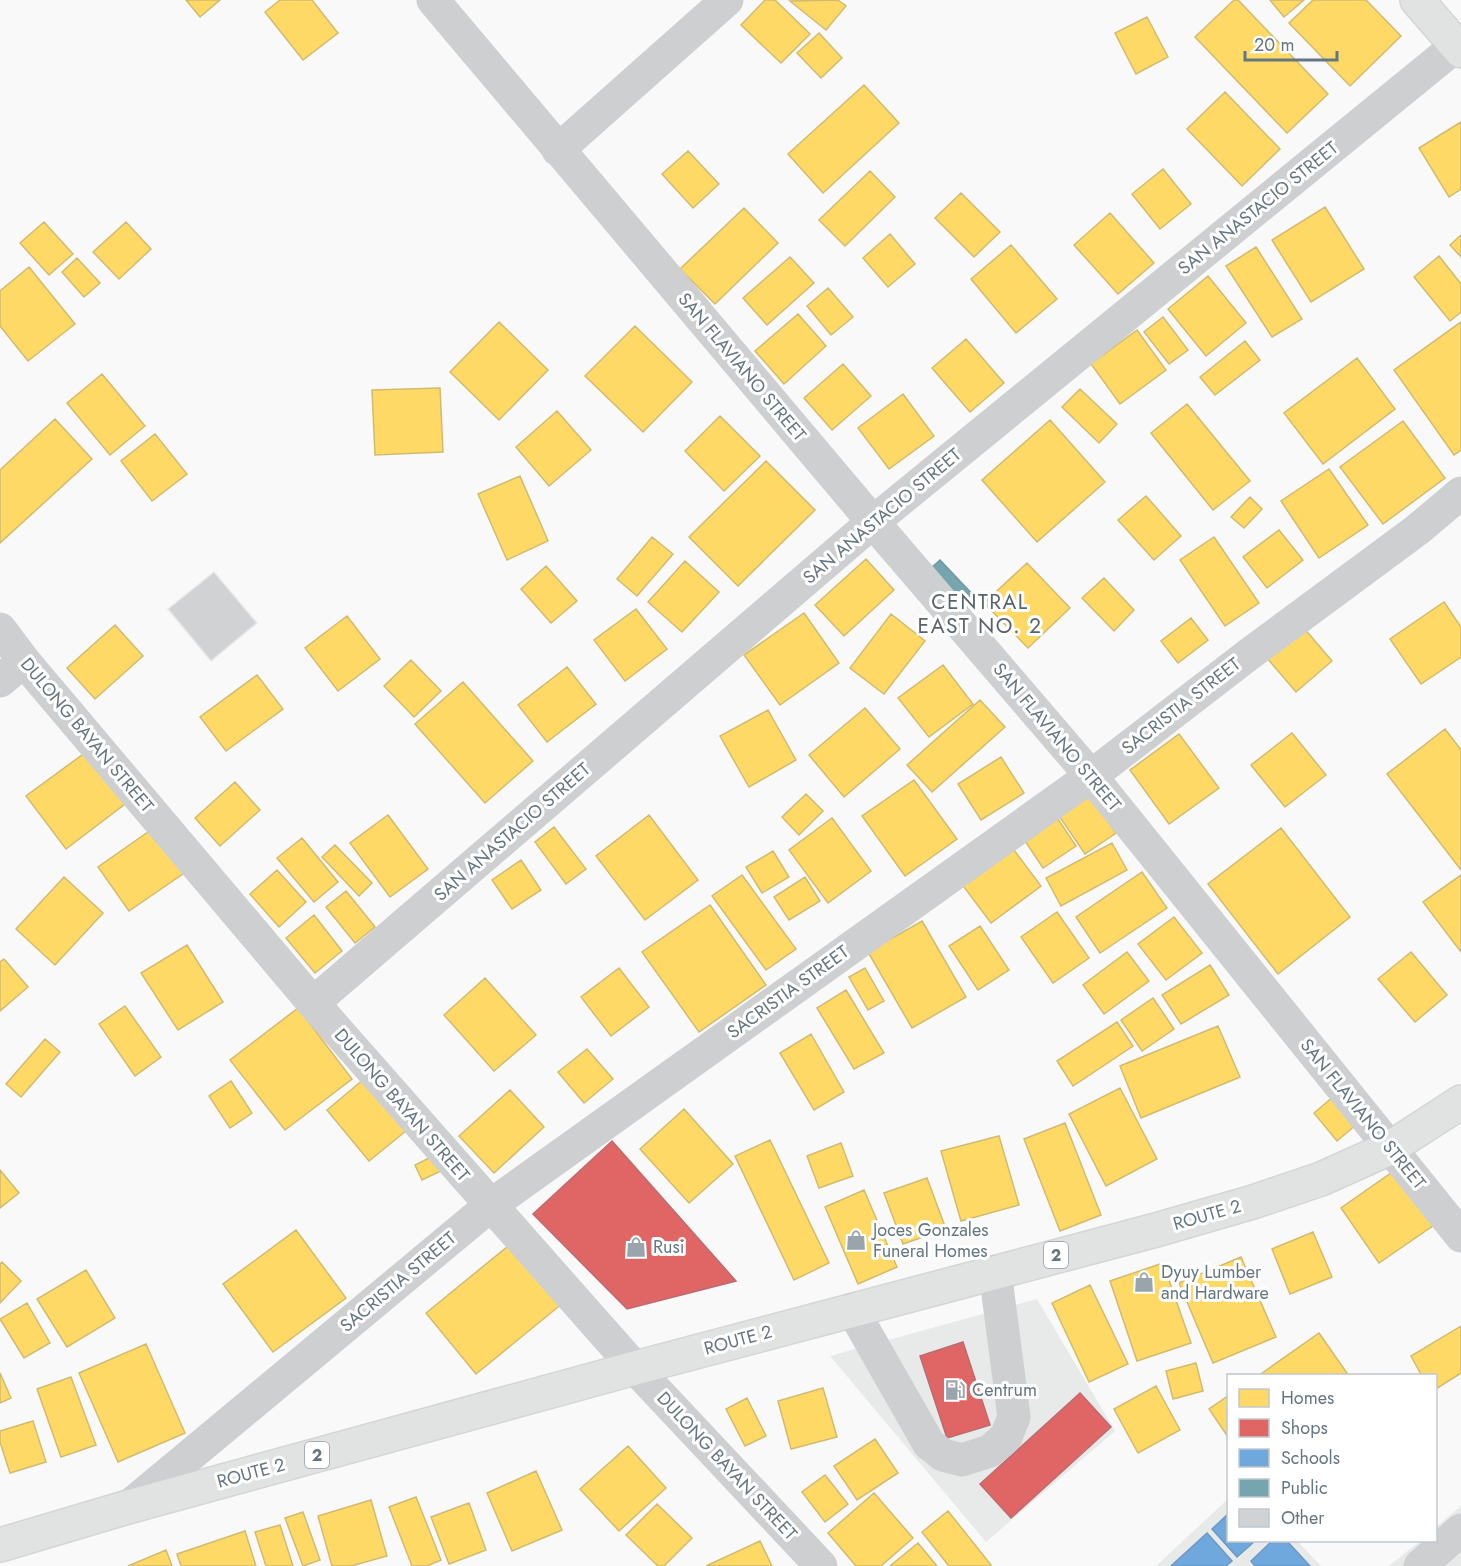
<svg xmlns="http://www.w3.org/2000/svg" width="1461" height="1566" viewBox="0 0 1461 1566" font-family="Jost,sans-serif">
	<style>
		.built { fill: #e8e9e9 }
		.homes { fill: #ffd966; stroke: #d1bb6f; stroke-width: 1.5 }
		.shops { fill: #e06666; stroke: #bb6b6f; stroke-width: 1.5 }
		.schools { fill: #6fa8dc; stroke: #6c99c1; stroke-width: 1.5 }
		.public { fill: #76a5af; stroke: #7197a2; stroke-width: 1.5 }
		.building { fill: #d0d2d3; stroke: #e8e8e8; stroke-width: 1.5 }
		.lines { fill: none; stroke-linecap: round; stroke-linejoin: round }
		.major-casing { stroke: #d5d6d7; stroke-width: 36 }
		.highway-casing { stroke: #d5d6d6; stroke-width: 36 }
		.minor { stroke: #cecfd0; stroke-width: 33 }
		.major { stroke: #e1e2e2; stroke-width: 33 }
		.highway { stroke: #e1e2e2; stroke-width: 33 }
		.labels { text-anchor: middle; stroke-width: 6; stroke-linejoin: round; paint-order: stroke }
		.shield { fill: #fff; stroke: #939fa8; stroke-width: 1.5 }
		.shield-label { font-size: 16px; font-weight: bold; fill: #657683 }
		.street-label { font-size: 18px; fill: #657683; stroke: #fff }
		.poi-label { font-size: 18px; fill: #657683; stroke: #fff; text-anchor: start }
		.quarter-label { font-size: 21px; letter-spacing: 1.5px; fill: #57646e; stroke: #fff }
	</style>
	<rect width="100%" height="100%" fill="#f9f9f9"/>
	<path class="built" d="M1037,1299L1115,1431L986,1542L830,1356Z
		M1228,1499V1540L1297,1541L1321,1566H1156Z
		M1461,1506V1566H1389L1420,1541L1436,1540V1527Z"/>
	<path class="homes" d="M186,0H220L200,17Z
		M280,0H312L338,33L303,60L265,12Z
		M765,0H775L810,34L781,63L741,25Z
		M838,0L846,6L826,30L790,1Z
		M1234,0H1238L1328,94L1287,133L1195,37Z
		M1270,0H1304L1284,17Z
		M1313,0H1366L1401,36L1350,86L1289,23Z
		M1147,17L1168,57L1136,74L1115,33Z
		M819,33L842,58L821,78L797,53Z
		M864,85L899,123L823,193L788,154Z
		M1225,92L1280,149L1242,186L1187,129Z
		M1461,122V189L1449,197L1419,148Z
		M688,151L719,184L693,208L662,174Z
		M1163,169L1191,204L1160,229L1132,194Z
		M870,171L895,197L845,246L819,220Z
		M961,193L1000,232L974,257L935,218Z
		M1325,207L1364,269L1311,302L1272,240Z
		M744,208L778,243L715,304L680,269Z
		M1110,213L1154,263L1118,294L1074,245Z
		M44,222L73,254L49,275L20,243Z
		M126,222L151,249L119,279L93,252Z
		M890,234L915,264L888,287L863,258Z
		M1461,235V257L1450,245Z
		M1011,245L1057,299L1016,333L971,279Z
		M1256,247L1302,319L1272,337L1226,266Z
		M1439,256L1461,284V312L1450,321L1414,277Z
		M790,257L814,283L767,325L743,298Z
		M77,258L100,283L84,297L62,272Z
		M29,267L75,324L28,361L0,326V291Z
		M1208,276L1246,323L1206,356L1168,309Z
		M828,288L853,317L831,335L807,306Z
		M798,314L826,346L784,384L755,351Z
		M1163,317L1188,350L1169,364L1144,332Z
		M499,322L548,370L499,420L450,372Z
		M1461,322V450L1454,455L1394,370Z
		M635,326L692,382L643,432L585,376Z
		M1137,330L1166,370L1120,404L1091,364Z
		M966,339L1004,383L970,412L932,368Z
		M1245,341L1260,360L1215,395L1200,377Z
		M1357,358L1395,409L1323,464L1284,413Z
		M843,364L871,396L832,430L804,398Z
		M102,374L145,426L110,455L67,403Z
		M440,388L443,452L375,455L372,390Z
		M1080,389L1117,424L1099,443L1062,407Z
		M903,394L934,436L889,469L858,428Z
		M1187,404L1250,481L1213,510L1151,433Z
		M557,411L591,450L549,486L516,447Z
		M720,416L760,456L724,491L685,451Z
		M55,419L92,459L0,543V470Z
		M1050,420L1105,482L1037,542L982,480Z
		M1403,421L1445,478L1383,524L1340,467Z
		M155,434L187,474L152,501L121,461Z
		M766,461L815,510L738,586L689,537Z
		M1329,469L1368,525L1319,558L1281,501Z
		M520,476L548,541L507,560L478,494Z
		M1146,496L1181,536L1154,560L1118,520Z
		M1250,497L1262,509L1244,528L1231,517Z
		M1279,530L1303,560L1267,588L1243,557Z
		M652,537L673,554L637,596L617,579Z
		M1214,537L1259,603L1225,626L1180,560Z
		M866,559L894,590L844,636L815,605Z
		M685,561L719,592L682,632L648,602Z
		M1027,563L1070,608L1028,648L984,603Z
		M546,566L577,601L551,623L521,589Z
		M1104,578L1134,610L1114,631L1082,598Z
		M1444,602L1461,627V657L1421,684L1390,639Z
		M636,609L667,649L625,681L594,640Z
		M804,613L839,663L780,705L744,655Z
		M891,614L925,641L884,694L850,668Z
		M347,616L380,659L338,691L305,648Z
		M1191,618L1208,640L1178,663L1161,641Z
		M115,625L143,656L95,699L67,668Z
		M1303,627L1332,661L1296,692L1267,658Z
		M411,660L441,691L414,717L384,686Z
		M943,665L973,704L929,737L898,698Z
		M567,667L596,704L547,742L518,705Z
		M257,675L283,709L226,751L200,717Z
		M463,682L533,761L485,803L415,724Z
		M980,700L1005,727L932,792L907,765Z
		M865,708L900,749L844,797L809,755Z
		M768,710L796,760L749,787L720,736Z
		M1445,729L1461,750V870L1387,774Z
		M1292,733L1326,775L1285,807L1251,765Z
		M1179,734L1219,788L1169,824L1130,770Z
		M86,752L125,804L66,849L26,796Z
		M1001,757L1024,793L981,820L958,784Z
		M914,780L957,839L905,876L862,816Z
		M235,782L260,810L220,846L195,818Z
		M1087,792L1116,833L1085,854L1057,813Z
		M806,794L823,811L799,835L782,817Z
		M388,815L428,869L390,897L350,843Z
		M649,815L698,880L645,920L596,856Z
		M832,818L871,871L828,903L789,850Z
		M1058,819L1076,846L1043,868L1025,841Z
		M158,825L190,869L129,911L98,867Z
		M554,827L586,869L566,884L535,842Z
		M1281,828L1350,917L1278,974L1208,884Z
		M302,838L338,882L314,902L277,858Z
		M1112,843L1127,870L1061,906L1046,878Z
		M335,845L372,883L359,896L322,857Z
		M1011,846L1041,886L991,923L961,883Z
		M773,851L789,877L762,893L746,867Z
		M521,860L541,890L512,909L492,880Z
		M277,870L306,902L279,927L250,894Z
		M1142,872L1167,908L1100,953L1076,917Z
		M742,875L796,949L766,970L712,896Z
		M1461,875V952L1423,902Z
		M64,877L103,913L55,965L16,929Z
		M805,877L820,901L789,920L774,897Z
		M346,891L375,927L355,943L326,907Z
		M710,905L766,985L699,1032L642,952Z
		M1057,912L1089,958L1053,983L1021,937Z
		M314,915L342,951L315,973L286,938Z
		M1174,917L1202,953L1166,980L1138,944Z
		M922,921L966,997L912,1028L868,952Z
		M980,926L1009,970L978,990L949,946Z
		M187,945L223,1002L178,1030L141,973Z
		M1127,952L1149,981L1104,1014L1083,985Z
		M1411,952L1447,995L1415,1022L1378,979Z
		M4,959L28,987L0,1011V962Z
		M1210,965L1229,995L1181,1024L1162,995Z
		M619,968L649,1007L611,1036L581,997Z
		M865,968L884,1001L868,1010L849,977Z
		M485,978L536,1035L494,1071L444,1015Z
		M846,990L884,1053L854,1069L817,1008Z
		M1153,998L1174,1029L1142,1051L1121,1020Z
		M125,1006L161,1057L135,1076L99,1024Z
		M298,1008L352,1079L285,1130L230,1060Z
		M1117,1022L1133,1046L1073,1086L1057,1061Z
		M1218,1026L1240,1077L1141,1118L1120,1066Z
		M811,1034L844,1092L814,1110L780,1053Z
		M45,1039L60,1052L21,1097L6,1084Z
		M587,1049L613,1079L584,1103L558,1072Z
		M364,1079L406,1131L369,1161L327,1110Z
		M231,1081L252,1113L230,1128L209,1096Z
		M1120,1088L1157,1159L1106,1186L1069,1114Z
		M510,1090L544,1127L494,1173L459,1136Z
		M1334,1096L1357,1124L1337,1141L1314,1113Z
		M684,1109L733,1164L689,1203L640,1149Z
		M1065,1123L1101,1215L1060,1231L1024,1139Z
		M999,1136L1019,1205L961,1221L941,1151Z
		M770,1140L829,1263L794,1280L735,1156Z
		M841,1143L853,1176L819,1188L807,1156Z
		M439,1153L447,1168L422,1180L415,1165Z
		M1398,1168L1437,1223L1379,1263L1341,1208Z
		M0,1170L19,1193L0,1208Z
		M927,1178L946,1229L903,1244L884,1193Z
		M864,1190L897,1267L858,1284L825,1207Z
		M296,1230L346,1298L273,1352L223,1284Z
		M1313,1232L1332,1277L1290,1294L1272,1249Z
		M513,1242L563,1303L476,1374L426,1313Z
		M1241,1257L1276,1337L1213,1363L1179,1283Z
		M2,1262L21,1281L0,1303V1264Z
		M1163,1263L1191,1343L1137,1361L1110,1281Z
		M86,1270L115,1318L67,1347L37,1299Z
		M1090,1285L1128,1364L1089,1382L1052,1303Z
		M27,1303L50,1343L24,1358L0,1319Z
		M1461,1326V1373L1436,1389V1376H1422L1411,1356Z
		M1319,1333L1349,1376H1258Z
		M146,1344L185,1433L118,1462L79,1373Z
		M1196,1363L1203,1391L1173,1399L1166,1371Z
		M0,1373L11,1398L0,1403Z
		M71,1377L96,1445L61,1457L37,1389Z
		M1156,1386L1180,1430L1138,1453L1114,1409Z
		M823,1388L837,1437L791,1449L778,1401Z
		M1228,1396V1437L1209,1409Z
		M747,1398L766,1436L745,1446L726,1409Z
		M33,1421L46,1462L10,1473L0,1442V1431Z
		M875,1439L898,1473L857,1500L834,1466Z
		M628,1446L666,1488L619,1531L580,1489Z
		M536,1471L562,1530L512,1551L487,1493Z
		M825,1475L848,1504L825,1522L802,1492Z
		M874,1493L913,1538L881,1566H856L828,1533Z
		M416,1497L441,1560L427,1566H412L389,1507Z
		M371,1500L387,1556L351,1566H332L318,1516Z
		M469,1503L486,1550L449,1564L431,1517Z
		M657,1504L692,1538L664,1566H658L626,1535Z
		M948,1511L991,1565L990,1566H949L922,1532Z
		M303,1512L320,1560L303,1566L285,1518Z
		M280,1525L293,1566H266L255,1532Z
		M245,1531L256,1566H181L177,1554Z
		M760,1541L772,1566H706Z
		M918,1543L937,1566H890Z
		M166,1550L172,1566H128Z"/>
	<path class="shops" d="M612,1141L736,1281L627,1309L533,1214Z
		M963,1342L990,1425L947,1438L920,1356Z
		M1080,1393L1111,1427L1011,1518L980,1484Z"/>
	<path class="schools" d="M1228,1514V1540H1256L1237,1557L1212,1529Z
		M1207,1533L1232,1561L1226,1566H1171Z
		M1273,1540H1286L1310,1566H1255L1251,1561Z"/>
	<path class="public" d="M940,560L976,598L964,609L929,570Z"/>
	<path class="building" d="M214,572L257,623L211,661L168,609Z"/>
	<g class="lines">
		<g class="major-casing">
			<path id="major" d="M1417,0L1461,51"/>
		</g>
		<g class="highway-casing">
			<path id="highway" d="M0,1545L128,1507L635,1368L1156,1230L1253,1202L1321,1179L1390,1148L1461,1102"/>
		</g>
		<path class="minor" d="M433,0L873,522L1091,776L1461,1236
			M558,150L727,0
			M0,629L24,661L313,1003L491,1205L635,1368L821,1566
			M0,681L24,661
			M313,1003L873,522L1461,42
			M852,1309L929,1444L943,1455L962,1460L990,1451L1006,1437L1014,1417L995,1271
			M128,1507L491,1205L1091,776L1248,655L1417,530L1461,493
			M1420,1566L1461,1530"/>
		<use href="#major" class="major"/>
		<use href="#highway" class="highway"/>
	</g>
	<defs>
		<g id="shop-bare" transform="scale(1.62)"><path d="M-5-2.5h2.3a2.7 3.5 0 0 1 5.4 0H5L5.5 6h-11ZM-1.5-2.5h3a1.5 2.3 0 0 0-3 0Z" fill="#99a4ac" stroke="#fff" stroke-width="2.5" paint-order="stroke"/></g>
		<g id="fuel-bare" transform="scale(1.62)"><path d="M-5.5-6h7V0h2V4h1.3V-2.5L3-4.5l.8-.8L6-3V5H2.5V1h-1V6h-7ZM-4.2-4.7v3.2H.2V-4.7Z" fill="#99a4ac" stroke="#fff" stroke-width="2.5" paint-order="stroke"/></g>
	</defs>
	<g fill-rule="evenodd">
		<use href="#shop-bare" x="856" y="1240"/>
		<use href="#shop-bare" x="636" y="1247"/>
		<use href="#shop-bare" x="1144" y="1282"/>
		<use href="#fuel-bare" x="955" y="1390"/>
	</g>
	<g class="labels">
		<g class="shield">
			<rect x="1044" y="1242" width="24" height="26" rx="4.5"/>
			<rect x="305" y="1442" width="24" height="26" rx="4.5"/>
		</g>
		<g class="shield-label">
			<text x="1056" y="1261">2</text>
			<text x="317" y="1461">2</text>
		</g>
		<g class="street-label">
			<text transform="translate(1258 208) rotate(-39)" y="6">SAN ANASTACIO STREET</text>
			<text transform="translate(742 367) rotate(50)" y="6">SAN FLAVIANO STREET</text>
			<text transform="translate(882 516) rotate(-40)" y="6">SAN ANASTACIO STREET</text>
			<text transform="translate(1181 706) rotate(-38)" y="6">SACRISTIA STREET</text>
			<text transform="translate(87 735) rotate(50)" y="6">DULONG BAYAN STREET</text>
			<text transform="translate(1057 737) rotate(50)" y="6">SAN FLAVIANO STREET</text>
			<text transform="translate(512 832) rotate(-41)" y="6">SAN ANASTACIO STREET</text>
			<text transform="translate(788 992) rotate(-36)" y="6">SACRISTIA STREET</text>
			<text transform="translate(402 1105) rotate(49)" y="6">DULONG BAYAN STREET</text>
			<text transform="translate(1363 1114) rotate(51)" y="6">SAN FLAVIANO STREET</text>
			<text transform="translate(1207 1215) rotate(-16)" y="6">ROUTE 2</text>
			<text transform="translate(398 1282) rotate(-40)" y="6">SACRISTIA STREET</text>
			<text transform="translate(738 1340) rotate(-15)" y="6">ROUTE 2</text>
			<text transform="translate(727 1466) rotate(47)" y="6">DULONG BAYAN STREET</text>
			<text transform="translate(251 1473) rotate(-15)" y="6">ROUTE 2</text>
		</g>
		<g class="poi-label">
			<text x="873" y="1236">Joces Gonzales<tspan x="873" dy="21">Funeral Homes</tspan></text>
			<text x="653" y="1253">Rusi</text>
			<text x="1161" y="1278">Dyuy Lumber<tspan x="1161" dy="21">and Hardware</tspan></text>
			<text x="972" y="1396">Centrum</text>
		</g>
		<g class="quarter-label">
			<text x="980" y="609">CENTRAL<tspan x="980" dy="24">EAST NO. 2</tspan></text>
		</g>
	</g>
	<rect x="1227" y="1374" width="210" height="168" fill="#ffffff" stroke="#c1c8cd" stroke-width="1.5"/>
	<rect x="1239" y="1389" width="30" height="18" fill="#ffd966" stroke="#c1c8cd" stroke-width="1.5"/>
	<text x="1281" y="1404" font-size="18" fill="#657683">Homes</text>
	<rect x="1239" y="1419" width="30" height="18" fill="#e06666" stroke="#c1c8cd" stroke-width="1.5"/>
	<text x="1281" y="1434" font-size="18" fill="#657683">Shops</text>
	<rect x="1239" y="1449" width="30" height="18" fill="#6fa8dc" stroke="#c1c8cd" stroke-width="1.5"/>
	<text x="1281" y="1464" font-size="18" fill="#657683">Schools</text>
	<rect x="1239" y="1479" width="30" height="18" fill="#76a5af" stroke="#c1c8cd" stroke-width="1.5"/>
	<text x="1281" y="1494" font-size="18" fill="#657683">Public</text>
	<rect x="1239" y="1509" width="30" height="18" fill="#d0d2d3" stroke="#c1c8cd" stroke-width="1.5"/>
	<text x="1281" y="1524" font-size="18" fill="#657683">Other</text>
	<path d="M1245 51v9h92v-9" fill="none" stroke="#657683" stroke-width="3"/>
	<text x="1254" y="51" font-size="18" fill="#657683" stroke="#ffffff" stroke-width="4.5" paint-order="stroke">20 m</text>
</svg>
